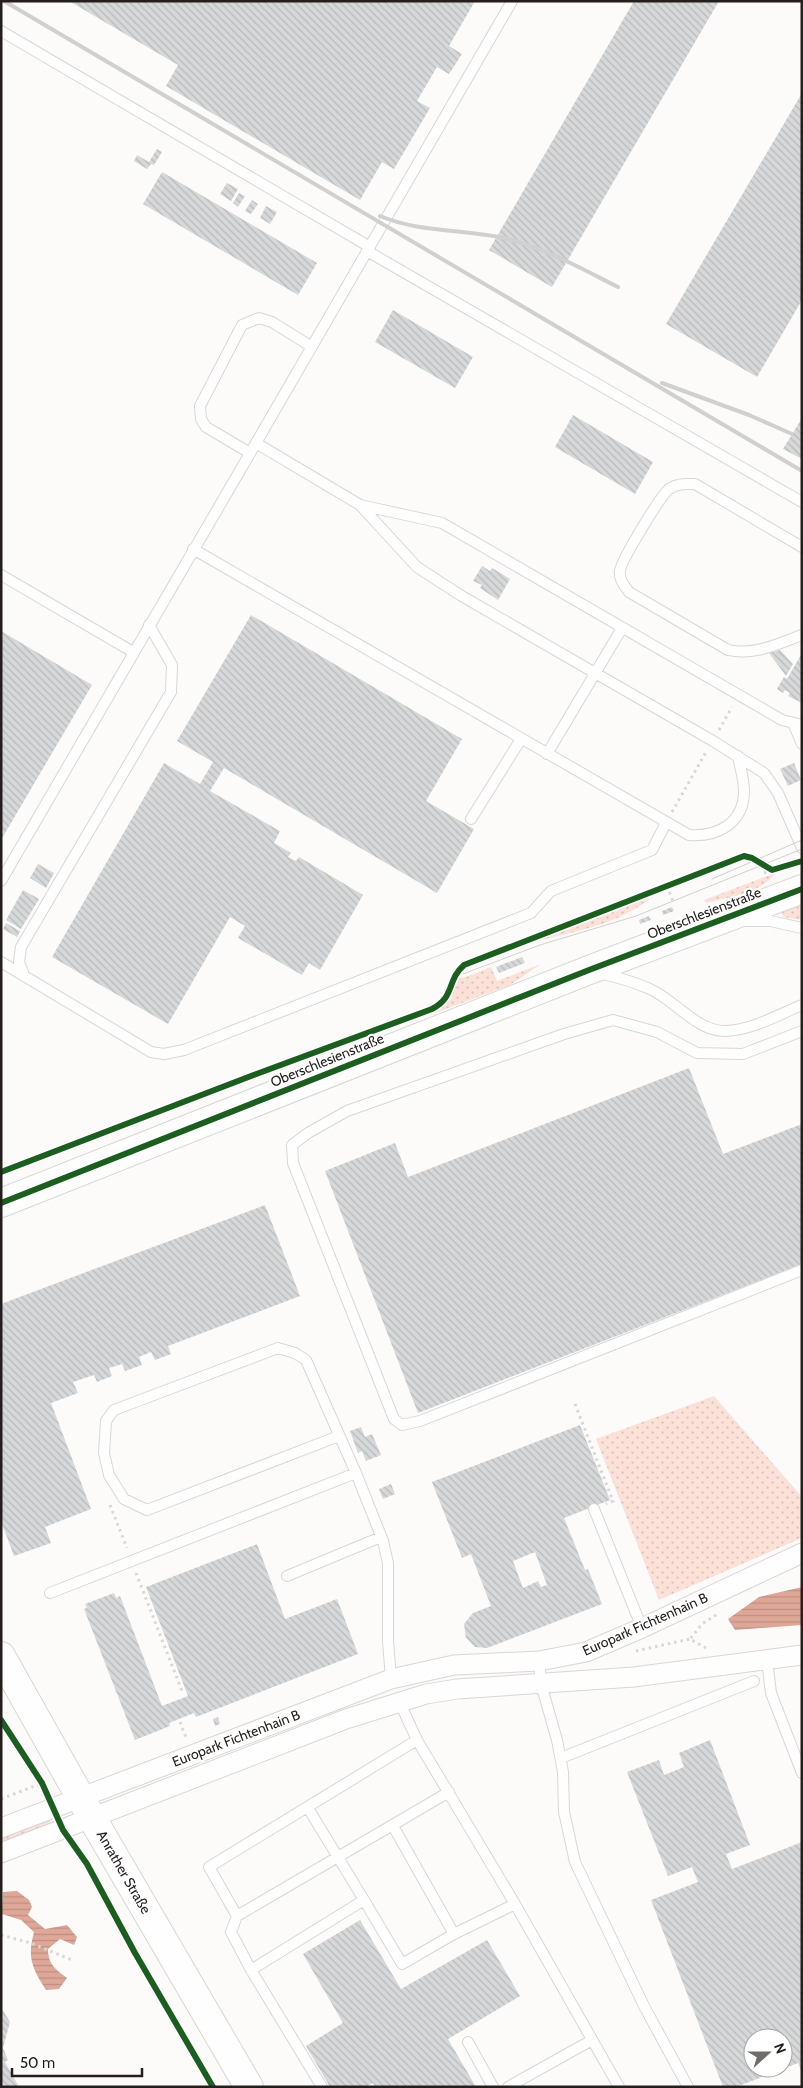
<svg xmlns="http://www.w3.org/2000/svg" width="803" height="2088" viewBox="0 0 803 2088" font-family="Cabin,sans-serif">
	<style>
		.green { fill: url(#green-dots) }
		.water { fill: url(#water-rules) }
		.building { fill: url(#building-back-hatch); fill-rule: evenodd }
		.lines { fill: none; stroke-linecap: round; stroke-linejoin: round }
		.service-casing { stroke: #dad6d4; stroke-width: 12 }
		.minor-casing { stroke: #dad6d4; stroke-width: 21 }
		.secondary-casing { stroke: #dad6d4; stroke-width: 30 }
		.primary-casing { stroke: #dad6d4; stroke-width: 30 }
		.path { stroke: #d8d7d7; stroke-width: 3; stroke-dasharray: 2.5 4; stroke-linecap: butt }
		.service { stroke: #fffefe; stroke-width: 10 }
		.minor { stroke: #fffefe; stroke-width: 19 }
		.secondary { stroke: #fffefe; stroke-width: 28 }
		.primary { stroke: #fffefe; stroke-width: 28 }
		.tram { stroke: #d0d0d0; stroke-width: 1 }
		.rail { stroke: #d0d0d0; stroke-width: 4 }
		.cycleway-casing { stroke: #fff; stroke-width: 9 }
		.cycleway { stroke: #1b5e20; stroke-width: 6 }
		.labels { text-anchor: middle; stroke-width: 4.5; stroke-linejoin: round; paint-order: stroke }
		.street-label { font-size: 14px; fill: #241f1d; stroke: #fff }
	</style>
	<defs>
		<pattern id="green-dots" width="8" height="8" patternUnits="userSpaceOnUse" patternTransform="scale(1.25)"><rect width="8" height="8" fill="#fbe1d8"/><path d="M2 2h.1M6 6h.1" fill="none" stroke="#d7c1b9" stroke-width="1.8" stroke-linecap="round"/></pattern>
		<pattern id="water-rules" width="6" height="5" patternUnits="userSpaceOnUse" patternTransform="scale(1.25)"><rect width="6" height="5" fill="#dfa797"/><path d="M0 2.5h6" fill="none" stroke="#bf8f82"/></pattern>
		<pattern id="building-back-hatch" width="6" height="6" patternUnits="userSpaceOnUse" patternTransform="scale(1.25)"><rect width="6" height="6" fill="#d6d8da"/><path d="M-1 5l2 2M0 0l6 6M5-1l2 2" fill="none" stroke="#b8b9bb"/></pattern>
	</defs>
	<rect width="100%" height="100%" fill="#fcfbfa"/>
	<path class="green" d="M775,873C761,894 729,897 706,903L704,900Z
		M652,897C619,924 578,931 537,941Z
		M802,905V920L783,917L782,912Z
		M541,964L510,985L435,1013L434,1010L451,999L457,976L463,978L491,967L497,981Z
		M714,1396L802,1497V1538L659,1600L596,1439Z
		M49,1817L52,1825L1,1844V1836Z"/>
	<path class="water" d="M802,1587V1625L735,1630L728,1619L759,1597Z
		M17,1891L29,1900L32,1907L28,1915L45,1929L67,1925L77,1937L74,1945L60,1939L48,1949C48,1964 55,1969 67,1978L59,1989L46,1990C32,1968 27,1958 34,1932L21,1920L2,1914L3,1892Z"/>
	<path class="building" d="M69,1H475L449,46L462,54L449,74L437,67L417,101L430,108L394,169L382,162L360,200L166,86L178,65Z
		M634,1H719L552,287L489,250Z
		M802,93V300L757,377L666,324Z
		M157,149L162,152L154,165L151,164L147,169L134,161L137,155L149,162Z
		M162,172L317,263L298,295L143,204Z
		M227,183L238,189L231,201L220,194Z
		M239,193L245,196L238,207L233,203Z
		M252,200L258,204L251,214L245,211Z
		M266,206L277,212L270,224L260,218Z
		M393,310L473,357L455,388L375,342Z
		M573,415L653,462L635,494L555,447Z
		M802,418V459L783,449Z
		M482,566L490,571L492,568L510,579L498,600L480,588L482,585L473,581Z
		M251,615L462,739L426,801L474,829L437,893L224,768L210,791L280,831L274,843L291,853L288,857L296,861L299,857L363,895L320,970L309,963L302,975L238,938L245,926L230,917L168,1024L52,957L164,763L200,784L213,762L177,741Z
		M1,631L92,685L1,840Z
		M780,650L793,664L786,676L769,653Z
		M802,653V703L788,696L790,693L785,690L783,693L777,689L784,677L787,679Z
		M794,763L801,780L788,786L780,769Z
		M38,864L54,873L46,888L30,878Z
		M23,890L39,899L21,929L6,920Z
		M672,907L674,911L663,915L662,911Z
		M649,916L651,920L640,924L639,920Z
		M6,923L20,931L17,937L3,929Z
		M522,957L525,963L499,973L496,967Z
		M689,1068L723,1154L802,1124V1264L418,1413L325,1171L395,1143L408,1177Z
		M265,1205L300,1296L168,1346L171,1354L155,1360L151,1352L139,1357L142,1365L125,1371L122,1364L109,1368L112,1376L97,1382L94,1375L73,1382L78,1393L51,1403L91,1509L45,1527L51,1543L14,1556L1,1521V1304Z
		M580,1425L610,1500L564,1518L585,1570L588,1569L602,1604L487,1648L475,1647L466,1638L464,1624L473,1613L491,1606L471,1554L462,1558L432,1482ZM535,1552L547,1585L541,1587L538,1581L523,1588L513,1561Z
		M361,1427L365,1437L372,1434L381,1455L366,1461L362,1451L358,1453L350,1431Z
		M391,1484L395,1494L383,1499L379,1489Z
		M257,1544L285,1619L337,1599L358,1654L196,1717L194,1713L169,1723L170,1726L135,1740L84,1609L87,1608L85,1604L114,1593L116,1598L120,1596L162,1706L188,1696L146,1587Z
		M218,1717L220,1724L215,1726L213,1719Z
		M710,1740L750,1845L726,1854L732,1869L802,1842V2072L798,2063L736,2087H723L651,1900L698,1882L692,1867L668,1876L627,1772L659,1760L664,1775L684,1767L679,1753ZM753,2038H783V2068H753Z
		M360,1920L401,1989L487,1940L520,1996L448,2039L476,2087H375L373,2083L366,2087H330L306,2046L343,2023L303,1954Z
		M1,2007L10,2022L3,2048L8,2060L5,2062L19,2087H1Z"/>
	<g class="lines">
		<g class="service-casing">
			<path id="service" d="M1,31L370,247
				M367,251L802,502
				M250,453L206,427L201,419L200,406L242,325L259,318L272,322L312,347
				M360,505L256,443L512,1
				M802,547L695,484C685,484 678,483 669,489C661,495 620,562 620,571C619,580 624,585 629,592L728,650C754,656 777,644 802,635
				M193,549L689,835C718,837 744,823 744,791C744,779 740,767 738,756
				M1,575L133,652
				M794,725L802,744
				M802,725L782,720L442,523L360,505L417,567L460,595L713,741L764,773L778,793L802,848
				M547,754L622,628
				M471,819L521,739
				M1,881L256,443
				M743,921H770L802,928
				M1,962L151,1052L164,1054L184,1050L531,913L551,891L652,850L666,823
				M599,973C617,977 634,982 650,989C675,1000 697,1032 726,1031C752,1030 778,1015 802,1005
				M24,975L19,962L21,947L171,692L172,665L149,625
				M802,1031L743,1054L697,1053L657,1032L613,1020L564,1034L347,1111L308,1133L292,1145L293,1163L394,1419L402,1425L420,1421L802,1270
				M339,1436L147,1510L124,1499L109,1475L104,1453L106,1421L114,1410L278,1348L295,1353L306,1360L356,1473L383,1541L388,1563V1641L391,1679
				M594,1509L642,1628
				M287,1576L381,1537
				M50,1593L356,1473
				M767,1660L771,1693L802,1773
				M539,1661L541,1684L557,1740L563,1772L564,1812L575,1862L644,2006L688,2087
				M399,1701L417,1740L515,1904L619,2087
				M417,1740L209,1867L237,1916L231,1932L251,1970L364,1900L402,1964L454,1934L515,1904
				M561,1758L754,1681
				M308,1808L364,1900
				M393,1826L454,1934
				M237,1916L449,1792
				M251,1970L322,2087
				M468,2042L493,2087
				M508,2087L592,2040"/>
		</g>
		<g class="minor-casing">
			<path id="minor" d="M1,1828L391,1679L454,1665L539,1661L586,1652L642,1628L802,1553
				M1,1853L346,1719L426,1694L457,1689L634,1677L802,1655"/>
		</g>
		<g class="secondary-casing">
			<path id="secondary" d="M1,1656L92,1818L249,2087"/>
		</g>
		<g class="primary-casing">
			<path id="primary" d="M1,1203L589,970L802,889"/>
		</g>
		<path class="path" d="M719,730L732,707
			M672,812L706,752
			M745,860L752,858
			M764,873L772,870
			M667,886L674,904
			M575,1404L613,1501L606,1504
			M110,1505L127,1548
			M136,1573L182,1691
			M706,1648L690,1639L702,1624L719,1613
			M636,1651L690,1639
			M180,1722L187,1740
			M1,1799L42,1783
			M1,1935L31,1943L72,1960"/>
		<use href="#service" class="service"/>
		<use href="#minor" class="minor"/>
		<use href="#secondary" class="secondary"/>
		<use href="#primary" class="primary"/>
		<path class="tram" d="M712,879L802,840
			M463,974L540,945L636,916L802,849"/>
		<path class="rail" d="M4,1L802,471
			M380,216C418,232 459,229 499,237C542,246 580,268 618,287
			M662,383L749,415L792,434"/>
		<g class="cycleway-casing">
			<path id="cycleway" d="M1,1172L251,1076L432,1009C456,996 446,981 464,965L744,856L752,858L772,870L802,861
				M1,1203L589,970L802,889
				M1,1720L42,1783L63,1830L87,1864L135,1953L213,2087"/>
		</g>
		<use href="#cycleway" class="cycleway"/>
	</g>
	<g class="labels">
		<g class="street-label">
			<text transform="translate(704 913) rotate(-21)" y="5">Oberschlesienstraße</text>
			<text transform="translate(327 1060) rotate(-22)" y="5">Oberschlesienstraße</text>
			<text transform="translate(645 1624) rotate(-24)" y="5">Europark Fichtenhain B</text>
			<text transform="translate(236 1738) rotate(-21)" y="5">Europark Fichtenhain B</text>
			<text transform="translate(124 1872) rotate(60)" y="5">Anrather Straße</text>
		</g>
	</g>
	<rect width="803" height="2088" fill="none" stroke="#241f1d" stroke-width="5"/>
	<g transform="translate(768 2053) rotate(69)"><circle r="24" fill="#ffffff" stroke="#a7a5a5"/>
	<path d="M0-4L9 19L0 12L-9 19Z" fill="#706c6a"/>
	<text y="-8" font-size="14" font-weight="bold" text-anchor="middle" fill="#241f1d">N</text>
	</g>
	<path d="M12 2068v8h130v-8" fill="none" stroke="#241f1d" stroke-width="2.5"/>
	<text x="20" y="2068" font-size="15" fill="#241f1d" stroke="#ffffff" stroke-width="4" paint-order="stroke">50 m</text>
</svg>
